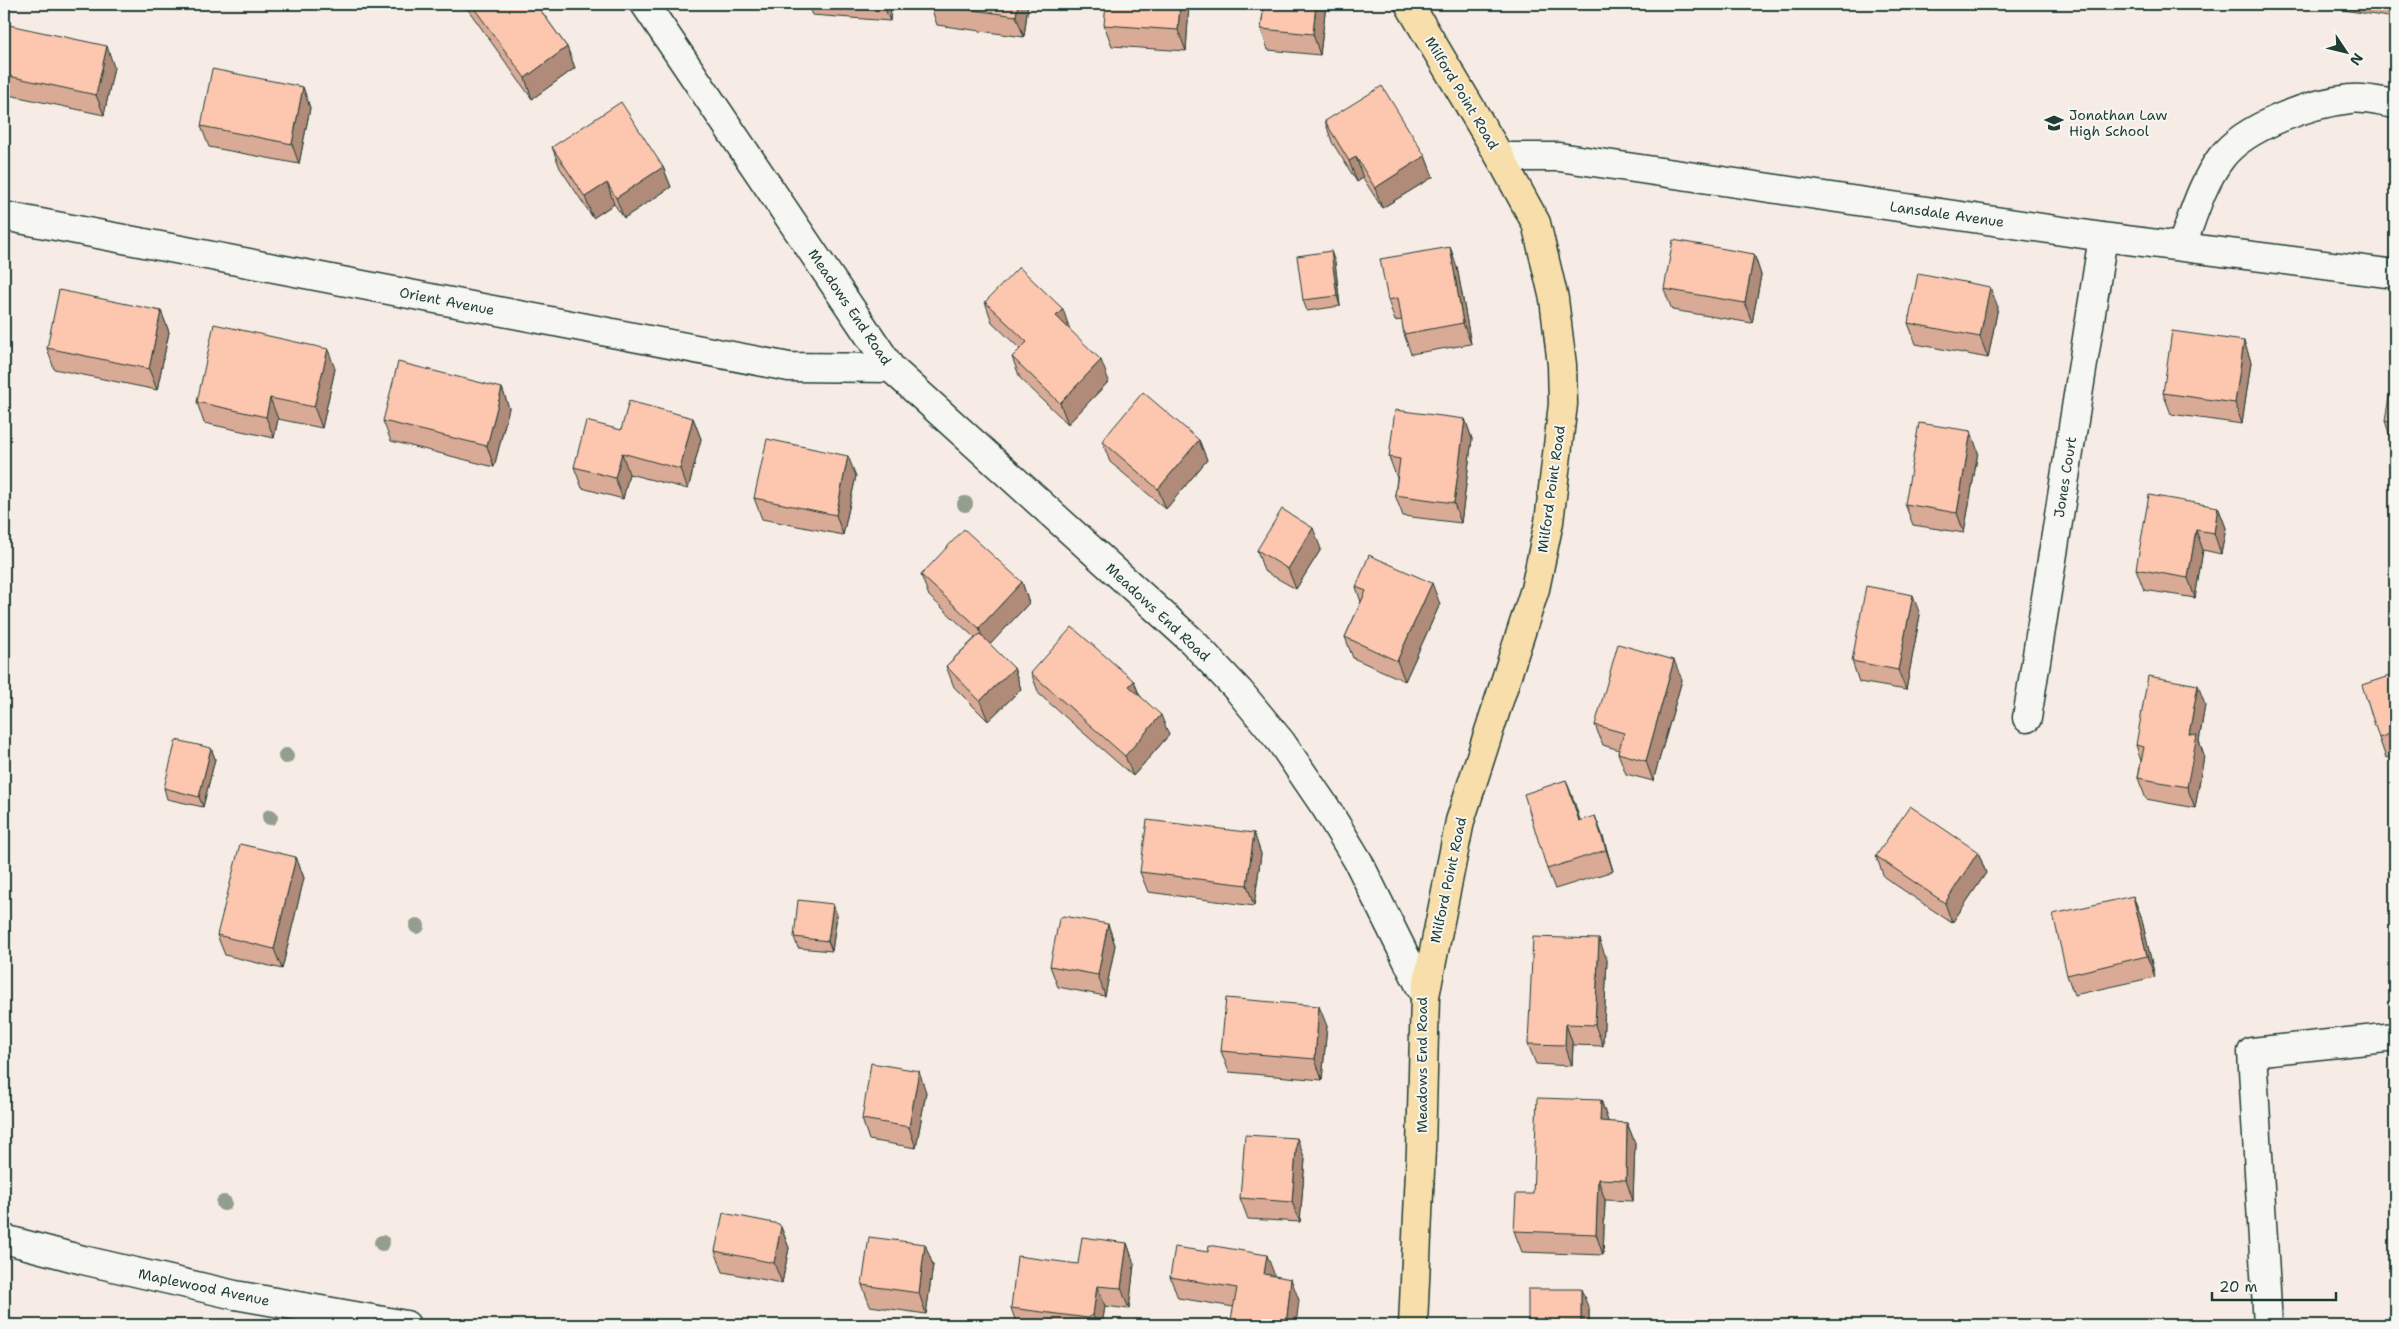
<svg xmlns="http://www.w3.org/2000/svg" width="2399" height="1329" viewBox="0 0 2399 1329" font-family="'Shantell Sans',sans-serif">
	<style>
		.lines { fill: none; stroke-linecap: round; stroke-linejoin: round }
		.minor-casing { stroke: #1f3d34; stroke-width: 31 }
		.major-casing { stroke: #1f3d34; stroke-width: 31 }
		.minor { stroke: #f6f6f2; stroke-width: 28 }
		.major { stroke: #f8deab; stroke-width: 28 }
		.tree { fill: #939e8f }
		.wall { fill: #d9aa96; stroke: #1f3d34 }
		.shaded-wall { fill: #b08b7a; stroke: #1f3d34 }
		.building { fill: #fcc6af; stroke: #1f3d34 }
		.labels { text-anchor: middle; stroke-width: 4; stroke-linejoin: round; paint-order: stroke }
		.street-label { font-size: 14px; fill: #1f3d34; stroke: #f6f6f2 }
		.poi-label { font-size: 14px; fill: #1f3d34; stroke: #f6f6f2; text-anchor: start }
	</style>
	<rect width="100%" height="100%" fill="#f7ece5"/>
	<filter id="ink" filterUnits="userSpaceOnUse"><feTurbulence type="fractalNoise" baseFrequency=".02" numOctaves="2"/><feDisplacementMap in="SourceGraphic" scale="10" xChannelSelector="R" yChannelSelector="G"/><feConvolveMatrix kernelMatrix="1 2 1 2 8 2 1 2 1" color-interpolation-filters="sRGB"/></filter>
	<g filter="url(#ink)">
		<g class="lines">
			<g class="minor-casing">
				<path id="minor" d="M645,4L891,368L1192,641L1239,691L1281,742L1326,808L1358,861L1425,996
					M1500,157H1559L2103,237L2395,274
					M4,216L789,367L891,368
					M2182,245C2193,216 2202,183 2221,158C2245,126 2311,103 2350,99C2364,97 2381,102 2395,104
					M2027,718L2103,237
					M4,1239L83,1260L235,1295L406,1325
					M2268,1325L2252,1052L2395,1037"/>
			</g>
			<g class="major-casing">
				<path id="major" d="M1409,4L1500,157L1536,223L1554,299L1562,365L1563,404L1549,522L1535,589L1460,821L1425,996L1421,1149L1413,1325"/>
			</g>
			<use href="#minor" class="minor"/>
			<use href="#major" class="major"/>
		</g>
		<g class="tree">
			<circle cx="965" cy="504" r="8"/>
			<circle cx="286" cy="756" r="8"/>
			<circle cx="270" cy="817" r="8"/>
			<circle cx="417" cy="926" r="8"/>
			<circle cx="224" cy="1203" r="8"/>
			<circle cx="382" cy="1243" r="8"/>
		</g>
		<path class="wall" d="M464,4H536L567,47L575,68L532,99Z
			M807,4H891L890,21L812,15Z
			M930,4H1028L1024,37L937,25Z
			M1264,4H1326L1320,55L1268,50L1261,29Z
			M2305,4H2395V18Z
			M1189,5L1186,51L1112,46L1104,25Z
			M4,24L114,67L104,115L4,94Z
			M303,87L310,108L299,164L209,147L201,126Z
			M1325,121L1425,156L1433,177L1382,208L1363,178L1357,182L1332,142Z
			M552,147L663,167L671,187L624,218L614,204L593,218L560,168Z
			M1450,247L1457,267L1471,344L1411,354L1404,334L1402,320L1395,321L1388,300Z
			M1754,254L1761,275L1752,323L1672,310L1664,289Z
			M1335,262L1340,306L1307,311L1303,300Z
			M985,302L1070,330L1109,381L1068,424L1020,378L1012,357L1020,349L992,322Z
			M1998,307L1988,358L1916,344L1908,323Z
			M161,311L169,332L157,390L54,369L47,348Z
			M2244,341L2251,362L2242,424L2171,414L2163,393Z
			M2395,368V442H2392L2385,421Z
			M335,369L322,428L278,419L274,438L204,423L197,402Z
			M502,388L509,408L494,467L391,441L383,421Z
			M693,418L701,439L688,489L629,474L623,499L582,488L574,467L621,430Z
			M1465,419L1472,439L1461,523L1403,516L1395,495L1397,478L1389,457Z
			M1199,440L1207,460L1166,509L1110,462L1102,441Z
			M1978,452L1964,533L1913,525L1905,504Z
			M856,476L843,535L762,519L754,498Z
			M2218,507L2226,528L2221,554L2203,550L2195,598L2144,590L2136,569Z
			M1321,549L1296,589L1264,571L1257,550Z
			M921,575L1022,582L1029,603L990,644L1014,668L1021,689L988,721L954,687L946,666L975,638L929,596Z
			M1356,587L1440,604L1405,681L1353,658L1345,637L1361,602Z
			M1920,615L1906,690L1859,682L1852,661Z
			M1031,673L1134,681L1139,694L1169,735L1133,776L1039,694Z
			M2395,674V755L2386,758L2379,738Z
			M1682,680L1653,781L1626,774L1618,753L1619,750L1603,745L1595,725Z
			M2205,705L2199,741L2204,756L2195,808L2146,799L2138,778L2141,761L2136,745Z
			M211,748L215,759L203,807L167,799L164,788Z
			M1566,780L1580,821L1595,816L1603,837L1613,871L1555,889L1547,869Z
			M1254,833L1261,854L1254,906L1148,892L1140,872Z
			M1978,852L1986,873L1952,923L1884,877L1876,856Z
			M296,857L304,878L282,969L225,955L217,935Z
			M2133,896L2141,916L2155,977L2074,995L2067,975Z
			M837,915L832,951L798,948L794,937Z
			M1108,924L1115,945L1105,996L1058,987L1050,966Z
			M1607,960L1603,1046L1573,1045L1572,1066L1536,1064L1528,1044Z
			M1327,1026L1322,1080L1229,1072L1221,1051Z
			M926,1092L916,1148L869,1140L862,1119Z
			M1601,1100L1608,1122L1627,1123L1635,1143L1633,1201L1605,1200L1603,1255L1522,1252L1514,1231Z
			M1305,1159L1300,1222L1248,1219L1240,1198Z
			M781,1227L789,1248L782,1283L723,1272L715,1251Z
			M1127,1243L1134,1264L1129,1309L1105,1306L1102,1325H1017L1011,1308L1078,1264Z
			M933,1265L926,1314L870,1306L862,1285Z
			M1275,1276L1299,1300L1234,1307L1178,1298L1170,1277Z
			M1589,1309V1325H1528Z"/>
		<path class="shaded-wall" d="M883,4H891L890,21Z
			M1018,4H1028L1024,37L1016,16Z
			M1180,4H1189V5L1186,51L1178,30Z
			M1316,4H1326L1320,55L1313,34Z
			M107,46L114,67L104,115L96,95Z
			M567,47L575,68L532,99L525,78Z
			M303,87L310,108L299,164L292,144Z
			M1425,156L1433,177L1382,208L1375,188Z
			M1356,157L1363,178L1357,182L1349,161Z
			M663,167L671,187L624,218L616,198Z
			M607,183L614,204L593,218L585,197Z
			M1450,247L1457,267L1471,344L1463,323Z
			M1331,251L1335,262L1340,306L1337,296Z
			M1754,254L1761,275L1752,323L1745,303Z
			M1990,287L1998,307L1988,358L1980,337Z
			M1063,309L1070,330L1063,337L1056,316Z
			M161,311L169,332L157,390L149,369Z
			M2244,341L2251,362L2242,424L2235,403Z
			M328,349L335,369L322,428L314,407Z
			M1101,360L1109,381L1068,424L1060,403Z
			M502,388L509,408L494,467L487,446Z
			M270,398L278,419L274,438L266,417Z
			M693,418L701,439L688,489L680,469Z
			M1465,419L1472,439L1461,523L1454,503Z
			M1971,431L1978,452L1964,533L1957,513Z
			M1199,440L1207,460L1166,509L1158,489Z
			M622,453L629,474L623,499L615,478Z
			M848,456L856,476L843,535L836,515Z
			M2218,507L2226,528L2221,554L2214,533Z
			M1313,528L1321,549L1296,589L1288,569Z
			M2196,530L2203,550L2195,598L2188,578Z
			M1022,582L1029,603L986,649L979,628Z
			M1432,583L1440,604L1405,681L1397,661Z
			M1913,595L1920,615L1906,690L1898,670Z
			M1674,660L1682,680L1653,781L1646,761Z
			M1014,668L1021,689L988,721L980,701Z
			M1134,681L1141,701L1129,686Z
			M2198,685L2205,705L2199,741L2204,756L2195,808L2187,787L2189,734Z
			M1161,715L1169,735L1133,776L1125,756Z
			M211,748L215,759L203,807L199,797Z
			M1566,780L1574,801L1587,842L1579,821Z
			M1595,816L1603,837L1613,871L1606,850Z
			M1254,833L1261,854L1254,906L1247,885Z
			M1978,852L1986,873L1952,923L1945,903Z
			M296,857L304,878L282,969L274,949Z
			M2133,896L2141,916L2155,977L2147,956Z
			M833,904L837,915L832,951L828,941Z
			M1108,924L1115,945L1105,996L1098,975Z
			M1599,939L1607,960L1603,1046L1595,1025Z
			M1319,1006L1327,1026L1322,1080L1315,1059Z
			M1566,1024L1573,1045L1572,1066L1565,1045Z
			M919,1071L926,1092L916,1148L909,1127Z
			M1601,1100L1608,1121V1142L1600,1121Z
			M1627,1123L1635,1143L1633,1201L1626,1180Z
			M1297,1138L1305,1159L1300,1222L1292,1202Z
			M1598,1179L1605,1200L1603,1255L1596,1234Z
			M781,1227L789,1248L782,1283L774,1263Z
			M1127,1243L1134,1264L1129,1309L1121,1288Z
			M925,1244L933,1265L926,1314L919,1293Z
			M1267,1255L1275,1276L1264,1274Z
			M1291,1279L1299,1300L1296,1325H1286Z
			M1097,1286L1105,1306L1102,1325H1097L1093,1315Z
			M1581,1289L1589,1309V1325H1583L1581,1322Z"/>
		<path class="building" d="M471,4H536L567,47L525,78Z
			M930,4H1018L1016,16Z
			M1106,4H1180L1178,30L1104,25Z
			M1264,4H1316L1313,34L1261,29Z
			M4,24L107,46L96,95L4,75Z
			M212,69L303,87L292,144L201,126Z
			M1382,86L1425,156L1375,188L1356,157L1349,161L1325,121Z
			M621,102L663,167L616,198L607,183L585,197L552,147Z
			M1673,240L1754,254L1745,303L1664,289Z
			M1450,247L1463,323L1404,334L1398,298L1388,300L1380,259Z
			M1331,251L1337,296L1303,300L1297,256Z
			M1019,267L1063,309L1056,316L1101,360L1060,403L1012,357L1027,342L985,302Z
			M1918,273L1990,287L1980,337L1908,323Z
			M59,290L161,311L149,369L47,348Z
			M214,324L328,349L314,407L270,398L266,417L197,402Z
			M2172,331L2244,341L2235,403L2163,393Z
			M398,362L502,388L487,446L383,421Z
			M2394,367L2395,368V423L2385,421Z
			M1143,392L1199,440L1158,489L1102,441Z
			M629,401L693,418L680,469L622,453L615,478L574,467L586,421L621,430Z
			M1395,410L1465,419L1454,503L1395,495L1400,459L1389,457Z
			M1919,423L1971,431L1957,513L1905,504Z
			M767,439L848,456L836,515L754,498Z
			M2149,495L2218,507L2214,533L2196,530L2188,578L2136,569Z
			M1282,509L1313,528L1288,569L1257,550Z
			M964,529L1022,582L979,628L921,575Z
			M1369,555L1432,583L1397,661L1345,637L1366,591L1356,587Z
			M1866,586L1913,595L1898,670L1852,661Z
			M1072,627L1134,681L1129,686L1161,715L1125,756L1031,673Z
			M980,634L1014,668L980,701L946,666Z
			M1618,644L1674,660L1646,761L1618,753L1624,733L1595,725Z
			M2395,674V732L2379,738L2362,685Z
			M2148,676L2198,685L2189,734L2197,735L2187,787L2138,778L2144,747L2136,745Z
			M176,740L211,748L199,797L164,788Z
			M1566,780L1579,821L1595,816L1606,850L1547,869L1524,794Z
			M1910,806L1978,852L1945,903L1876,856Z
			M1147,820L1254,833L1247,885L1140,872Z
			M240,844L296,857L274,949L217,935Z
			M2133,896L2147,956L2067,975L2053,914Z
			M798,900L833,904L828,941L794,937Z
			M1063,916L1108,924L1098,975L1050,966L1059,919Z
			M1533,937L1599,939L1595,1025L1566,1024L1565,1045L1528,1044Z
			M1226,998L1319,1006L1315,1059L1221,1051Z
			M871,1063L919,1071L909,1127L862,1119Z
			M1537,1098L1601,1100L1600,1121L1627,1123L1626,1180L1598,1179L1596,1234L1514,1231L1516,1194H1533Z
			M1245,1135L1297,1138L1292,1202L1240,1198Z
			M723,1213L779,1224L781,1227L774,1263L715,1251Z
			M869,1237L925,1244L919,1293L862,1285Z
			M1082,1237L1127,1243L1121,1288L1097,1286L1093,1315L1088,1318L1011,1308L1017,1256L1078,1264Z
			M1209,1245L1267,1255L1264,1274L1291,1279L1286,1325H1230L1237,1288L1170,1277L1175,1247L1208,1252Z
			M1528,1289H1581V1322H1565V1325H1528Z"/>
	</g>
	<defs>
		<g id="school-bare" transform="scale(1.5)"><path d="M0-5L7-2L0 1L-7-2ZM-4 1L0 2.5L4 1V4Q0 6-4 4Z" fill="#1f3d34" stroke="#f6f6f2" stroke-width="2.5" paint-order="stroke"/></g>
	</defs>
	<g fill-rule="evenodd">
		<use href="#school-bare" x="2054" y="123"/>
	</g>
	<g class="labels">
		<g class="street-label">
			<text transform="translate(1462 93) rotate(59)" y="5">Milford Point Road</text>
			<text transform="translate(1947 214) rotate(8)" y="5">Lansdale Avenue</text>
			<text transform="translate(447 301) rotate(11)" y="5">Orient Avenue</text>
			<text transform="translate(850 307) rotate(56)" y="5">Meadows End Road</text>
			<text transform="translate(2065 477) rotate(-81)" y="5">Jones Court</text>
			<text transform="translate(1551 489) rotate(-82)" y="5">Milford Point Road</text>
			<text transform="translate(1158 612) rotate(43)" y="5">Meadows End Road</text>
			<text transform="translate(1448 880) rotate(-78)" y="5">Milford Point Road</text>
			<text transform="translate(1422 1065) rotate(-90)" y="5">Meadows End Road</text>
			<text transform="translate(204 1287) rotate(12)" y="5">Maplewood Avenue</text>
		</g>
		<g class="poi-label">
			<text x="2069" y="120">Jonathan Law<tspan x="2069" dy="16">High School</tspan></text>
		</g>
	</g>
	<rect width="2399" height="1329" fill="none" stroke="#f6f6f2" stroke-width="20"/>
	<rect x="10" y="10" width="2379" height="1309" fill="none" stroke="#1f3d34" stroke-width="2" filter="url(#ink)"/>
	<g transform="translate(2346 52) rotate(125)" stroke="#f6f6f2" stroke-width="4" paint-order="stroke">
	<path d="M0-4L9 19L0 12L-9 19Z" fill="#1f3d34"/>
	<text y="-8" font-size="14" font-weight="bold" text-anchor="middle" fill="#1f3d34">N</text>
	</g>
	<path d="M2212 1292v8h124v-8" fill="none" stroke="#1f3d34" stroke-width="2.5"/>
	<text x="2219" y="1292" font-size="15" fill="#1f3d34" stroke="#f6f6f2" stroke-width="4" paint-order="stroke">20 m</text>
</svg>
